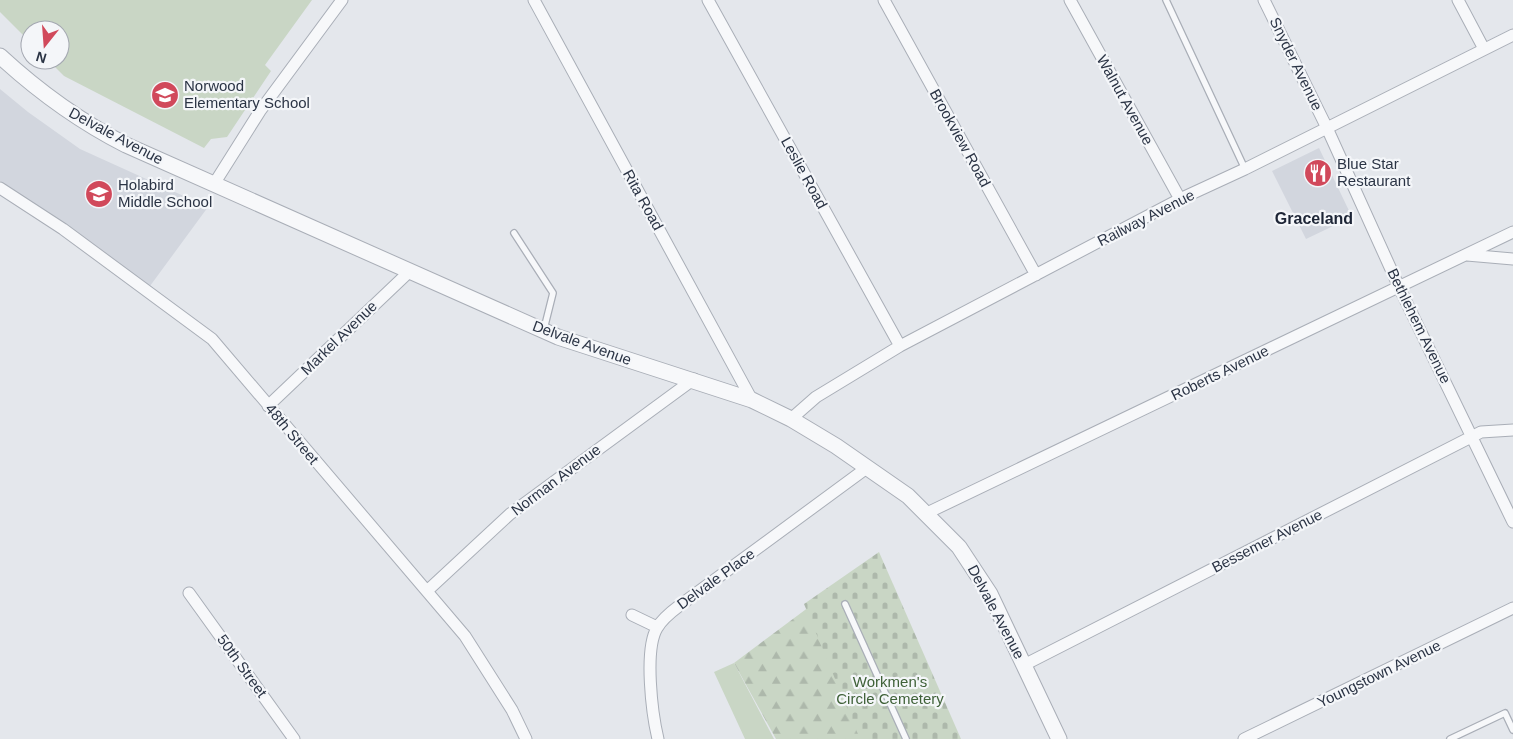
<svg xmlns="http://www.w3.org/2000/svg" width="1513" height="739" viewBox="0 0 1513 739" font-family="Helvetica,sans-serif">
	<style>
		.built { fill: #d2d6de }
		.green { fill: #c9d6c5 }
		.forest { fill: url(#forest-firs) }
		.cemetery { fill: url(#cemetery-stones) }
		.lines { fill: none; stroke-linecap: round; stroke-linejoin: round }
		.service-casing { stroke: #a9aeb7; stroke-width: 8 }
		.minor-casing { stroke: #a9aeb7; stroke-width: 13 }
		.tertiary-casing { stroke: #a9aeb7; stroke-width: 17 }
		.service { stroke: #f7f8fa; stroke-width: 5.5 }
		.minor { stroke: #f7f8fa; stroke-width: 11 }
		.tertiary { stroke: #f7f8fa; stroke-width: 15 }
		.labels { text-anchor: middle; stroke-width: 4.5; stroke-linejoin: round; paint-order: stroke }
		.street-label { font-size: 15px; fill: #2b3445; stroke: #f4f6f9 }
		.poi-label { font-size: 15px; fill: #2b3445; stroke: #f4f6f9; text-anchor: start }
		.park-label { font-size: 15px; fill: #3f6138; stroke: #f4f6f9 }
		.neighbourhood-label { font-size: 16px; font-weight: bold; fill: #1d2536; stroke: #f4f6f9 }
	</style>
	<defs>
		<pattern id="forest-firs" width="22" height="20" patternUnits="userSpaceOnUse" patternTransform="scale(1.25)"><rect width="22" height="20" fill="#c9d6c5"/><path d="M5 1l3.5 6h-7zM16 11l3.5 6h-7z" fill="#adb8ab"/></pattern>
		<pattern id="cemetery-stones" width="16" height="16" patternUnits="userSpaceOnUse" patternTransform="scale(1.25)"><rect width="16" height="16" fill="#c9d6c5"/><path d="M2 7V4a2 2 0 0 1 4 0v3zM10 15v-3a2 2 0 0 1 4 0v3z" fill="#adb8ab"/></pattern>
	</defs>
	<rect width="100%" height="100%" fill="#e4e7ec"/>
	<path class="built" d="M0,89L28,112L80,149L208,207L150,286L0,181Z
		M1319,148L1352,217L1306,239L1272,171Z"/>
	<path class="green" d="M0,0H312L265,65L271,71L227,137L211,139L204,148L64,76L48,60H60V30H30V42L0,12Z
		M734,663L774,739H745L714,672Z"/>
	<path class="forest" d="M817,601L874,739H776L734,663Z"/>
	<path class="cemetery" d="M879,552L961,739H860L804,604Z"/>
	<g class="lines">
		<g class="service-casing">
			<path id="service" d="M1166,0L1245,169
				M514,233L553,293L544,329
				M845,604L906,739
				M1450,739L1505,713L1513,730"/>
		</g>
		<g class="minor-casing">
			<path id="minor" d="M534,0L752,400
				M708,0L900,346
				M884,0L1036,275
				M1070,0L1180,199
				M1264,0L1327,128L1399,287L1513,522
				M1458,0L1484,49
				M214,184L260,111L342,0
				M0,188L63,229L212,339L465,636L512,710L526,739
				M1467,255L1513,259
				M268,406L410,271
				M791,419L816,397L900,346L1180,199L1245,169L1513,35
				M927,513L1513,232
				M427,591L510,514L694,379
				M189,593L294,739
				M632,615L657,627
				M1024,665L1481,432L1513,430
				M658,739C652,714 644,650 657,628C662,619 671,612 679,606L868,467
				M1244,739L1513,608"/>
		</g>
		<g class="tertiary-casing">
			<path id="tertiary" d="M0,56C39,92 79,121 126,145L558,337L752,400L791,419L836,446L908,496L959,547L990,594L1059,739"/>
		</g>
		<use href="#service" class="service"/>
		<use href="#minor" class="minor"/>
		<use href="#tertiary" class="tertiary"/>
	</g>
	<defs>
		<g id="school-disc" transform="scale(1.4375)"><circle r="9.5" fill="#d1495b" stroke="#f4f6f9"/><path d="M0-5L7-2L0 1L-7-2ZM-4 1L0 2.5L4 1V4Q0 6-4 4Z" fill="#fff"/></g>
		<g id="restaurant-disc" transform="scale(1.4375)"><circle r="9.5" fill="#d1495b" stroke="#f4f6f9"/><path d="M-5-6h1v4h1v-4h1v4h1v-4h1v5L-1.5 .5V6h-2V.5L-5-1ZM5-6V6H3V1.5H1.5Q1.5-4 5-6Z" fill="#fff"/></g>
	</defs>
	<g fill-rule="evenodd">
		<use href="#school-disc" x="165" y="95"/>
		<use href="#restaurant-disc" x="1318" y="173"/>
		<use href="#school-disc" x="99" y="194"/>
	</g>
	<g class="labels">
		<g class="street-label">
			<text transform="translate(1296 64) rotate(64)" y="5">Snyder Avenue</text>
			<text transform="translate(1125 100) rotate(61)" y="5">Walnut Avenue</text>
			<text transform="translate(116 136) rotate(28)" y="5">Delvale Avenue</text>
			<text transform="translate(960 138) rotate(61)" y="5">Brookview Road</text>
			<text transform="translate(804 173) rotate(61)" y="5">Leslie Road</text>
			<text transform="translate(643 200) rotate(61)" y="5">Rita Road</text>
			<text transform="translate(1146 218) rotate(-27)" y="5">Railway Avenue</text>
			<text transform="translate(1419 326) rotate(64)" y="5">Bethlehem Avenue</text>
			<text transform="translate(339 338) rotate(-44)" y="5">Markel Avenue</text>
			<text transform="translate(582 343) rotate(20)" y="5">Delvale Avenue</text>
			<text transform="translate(1220 373) rotate(-26)" y="5">Roberts Avenue</text>
			<text transform="translate(292 434) rotate(50)" y="5">48th Street</text>
			<text transform="translate(556 480) rotate(-37)" y="5">Norman Avenue</text>
			<text transform="translate(1267 541) rotate(-27)" y="5">Bessemer Avenue</text>
			<text transform="translate(716 579) rotate(-36)" y="5">Delvale Place</text>
			<text transform="translate(996 612) rotate(62)" y="5">Delvale Avenue</text>
			<text transform="translate(242 666) rotate(54)" y="5">50th Street</text>
			<text transform="translate(1379 674) rotate(-26)" y="5">Youngstown Avenue</text>
		</g>
		<g class="poi-label">
			<text x="184" y="91">Norwood<tspan x="184" dy="17">Elementary School</tspan></text>
			<text x="1337" y="169">Blue Star<tspan x="1337" dy="17">Restaurant</tspan></text>
			<text x="118" y="190">Holabird<tspan x="118" dy="17">Middle School</tspan></text>
		</g>
		<g class="park-label">
			<text x="890" y="687">Workmen's<tspan x="890" dy="17">Circle Cemetery</tspan></text>
		</g>
		<g class="neighbourhood-label">
			<text x="1314" y="224">Graceland</text>
		</g>
	</g>
	<g transform="translate(45 45) rotate(197)"><circle r="24" fill="#f4f6f9" stroke="#a4a8b1"/>
	<path d="M0-4L9 19L0 12L-9 19Z" fill="#d1495b"/>
	<text y="-8" font-size="14" font-weight="bold" text-anchor="middle" fill="#2b3445">N</text>
	</g>
</svg>
